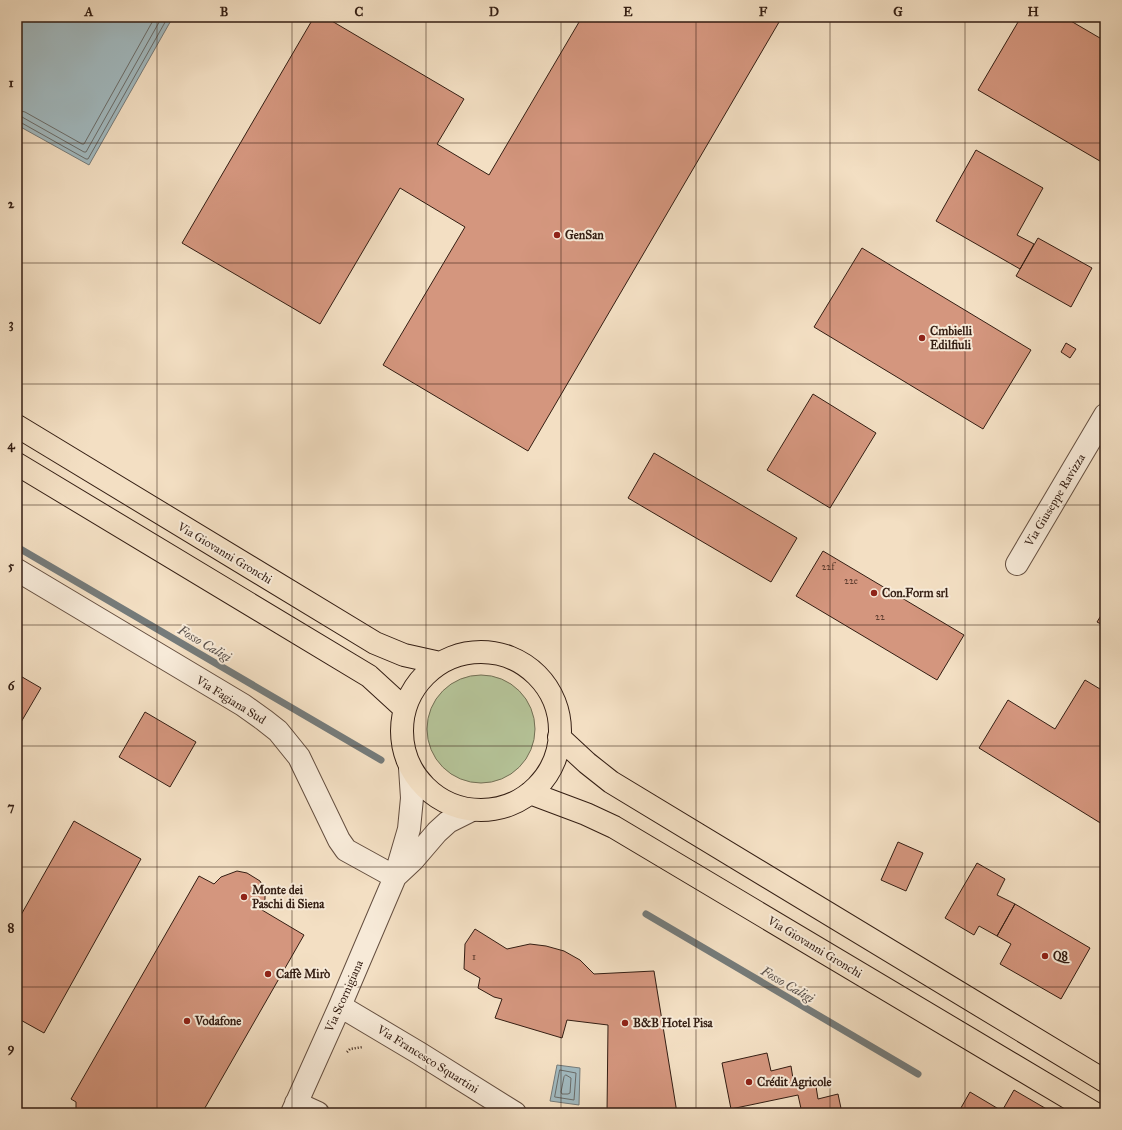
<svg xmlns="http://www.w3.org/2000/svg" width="1122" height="1130" viewBox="0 0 1122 1130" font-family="'IM FELL Great Primer',serif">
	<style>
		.green { fill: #b5c398; stroke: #747056 }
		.water { fill: #a1b9bf; stroke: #757b7a }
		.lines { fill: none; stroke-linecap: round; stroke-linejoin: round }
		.shore { stroke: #6a6c69; stroke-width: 1 }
		.stream { stroke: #757b7a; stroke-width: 7 }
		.building { fill: #d4967e; stroke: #341e13 }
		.minor-casing { stroke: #644e3f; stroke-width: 24 }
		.major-casing { stroke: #341e13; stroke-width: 24 }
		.path { stroke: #341e13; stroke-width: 2.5; stroke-dasharray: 1 2; stroke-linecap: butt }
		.minor { stroke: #f7ead8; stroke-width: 22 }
		.major { stroke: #f3dfc3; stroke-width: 22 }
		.grid { fill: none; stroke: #341e13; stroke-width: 1; stroke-opacity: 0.55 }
		.poi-dot { fill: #8f2418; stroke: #f7ead8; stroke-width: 1.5 }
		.labels { text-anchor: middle; stroke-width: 4; stroke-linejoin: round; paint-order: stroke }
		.number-label { font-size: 10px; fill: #5c3c2e }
		.poi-label { font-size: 12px; font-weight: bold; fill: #341e13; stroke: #f7ead8; text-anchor: start }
		.street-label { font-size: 12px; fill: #341e13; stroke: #f7ead8 }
		.water-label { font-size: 13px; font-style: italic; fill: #554c47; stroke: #f7ead8 }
		.neatline { fill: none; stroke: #341e13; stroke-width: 1.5 }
		.grid-label { font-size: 13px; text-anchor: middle; font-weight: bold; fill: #341e13 }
	</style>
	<rect width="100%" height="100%" fill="#f3dfc3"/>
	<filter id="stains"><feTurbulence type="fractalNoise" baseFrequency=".005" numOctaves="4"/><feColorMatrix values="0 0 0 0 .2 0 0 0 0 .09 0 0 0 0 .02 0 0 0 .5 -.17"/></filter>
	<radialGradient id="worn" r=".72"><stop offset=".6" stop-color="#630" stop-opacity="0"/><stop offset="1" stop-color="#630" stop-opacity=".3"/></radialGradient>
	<path class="green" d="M427 729a54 54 0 1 1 108 0a54 54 0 1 1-108 0Z"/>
	<path class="water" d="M17,17H173L89,165L17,125Z
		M557,1065L580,1068L579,1105L550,1101Z"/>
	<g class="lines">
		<path class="shore" d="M17,110L25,112L82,144H84L155,17
			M17,116L22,117L84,152H86L162,17
			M17,121L20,122L86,159H88L168,17
			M560,1070L576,1073L574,1100L555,1097Z
			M566,1075L571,1078L570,1093L568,1094H562L561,1092L564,1077Z"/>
		<path class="stream" d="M17,547L381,760
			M646,914L918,1074"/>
	</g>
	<path class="building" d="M314,17H325L464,99L437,144L489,175L582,17H782L528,451L383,365L465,227L400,188L320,324L182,243Z
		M1021,17H1064L1105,41V164L978,90Z
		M976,150L1043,188L1017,235L1034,244L1020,269L936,221Z
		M1038,238L1092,268L1071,307L1016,276Z
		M862,248L1031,350L983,429L814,327Z
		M1066,343L1076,349L1070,358L1061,352Z
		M813,394L876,433L830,508L767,470Z
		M654,453L797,538L771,582L628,498Z
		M823,551L964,635L937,680L796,596Z
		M1105,609V626L1097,622Z
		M17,674L41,688L17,729Z
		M1085,680L1105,692V819L1102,824L979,748L1008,700L1055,729Z
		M145,712L196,742L170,787L119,757Z
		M74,821L141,859L44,1033L17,1018V922Z
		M898,842L923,853L906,891L881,880Z
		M977,863L1005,879L997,895L1015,904L997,936L979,926L974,935L945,918Z
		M237,871L247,873L260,881L265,890V900L262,910L304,935L202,1113H76V1102L71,1099L199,876L214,884L221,877Z
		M1015,904L1090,948L1061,999L1000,964L1011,944L997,936Z
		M475,929L507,949L530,944L546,946L564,951L580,960L594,974L654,971L677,1113H607L608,1025L567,1020L562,1038L495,1018L502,999L494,997L478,988L480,978L464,969L465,944Z
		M767,1053L771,1071L791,1066L794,1085L815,1080L818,1099L838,1094L842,1113H802L798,1095L731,1109L722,1063Z
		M1014,1090L1050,1111L1049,1113H958L970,1092L1002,1111Z"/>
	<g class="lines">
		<g class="minor-casing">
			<path id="minor" d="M1017,564L1105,415
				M17,570L243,705L264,720L278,731L299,757L339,840L346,850L395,877
				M397,875L413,860L437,832L448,822L472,810
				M340,1006L419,1053L515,1113
				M296,1103L318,1113
				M292,1113L340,1006L395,877L409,829L412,798L410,768"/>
		</g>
		<g class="major-casing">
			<path id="major" d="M17,426L375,643L404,655L440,663
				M17,464L369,676L405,709
				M402 731a79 79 0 1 1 158 0a79 79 0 1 1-158 0Z
				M559,737L587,763L611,782L1105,1081
				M530,793L586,814L614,827L1094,1113"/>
		</g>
		<path class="path" d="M347,1052L350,1049L363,1047"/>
		<use href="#minor" class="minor"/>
		<use href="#major" class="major"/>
	</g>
	<path class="grid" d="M157,17V1113M292,17V1113M426,17V1113M561,17V1113M696,17V1113M830,17V1113M965,17V1113M17,143H1105M17,263H1105M17,384H1105M17,505H1105M17,625H1105M17,746H1105M17,867H1105M17,987H1105"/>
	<g class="poi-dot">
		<circle cx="557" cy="235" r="4"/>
		<circle cx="922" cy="338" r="4"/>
		<circle cx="874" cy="593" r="4"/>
		<circle cx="244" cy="897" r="4"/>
		<circle cx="1045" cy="956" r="4"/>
		<circle cx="268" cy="974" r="4"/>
		<circle cx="187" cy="1021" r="4"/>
		<circle cx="625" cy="1023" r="4"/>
		<circle cx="749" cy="1082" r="4"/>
	</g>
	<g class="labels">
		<g class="number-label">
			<text x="828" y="570">22f</text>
			<text x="851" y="584">22e</text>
			<text x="880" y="620">22</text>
			<text x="474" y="960">1</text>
		</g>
		<g class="poi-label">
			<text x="565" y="239">GenSan</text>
			<text x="930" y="335">Cmbielli<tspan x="930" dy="14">Edilfiuli</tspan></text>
			<text x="882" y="597">Con.Form srl</text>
			<text x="252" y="894">Monte dei<tspan x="252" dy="14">Paschi di Siena</tspan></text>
			<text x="1053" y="960">Q8</text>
			<text x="276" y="978">Caffè Mirò</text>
			<text x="195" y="1025">Vodafone</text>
			<text x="633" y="1027">B&amp;B Hotel Pisa</text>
			<text x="757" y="1086">Crédit Agricole</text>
		</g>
		<g class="street-label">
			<text transform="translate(1055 500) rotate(-59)" y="4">Via Giuseppe Ravizza</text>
			<text transform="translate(225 553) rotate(31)" y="4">Via Giovanni Gronchi</text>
			<text transform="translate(231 700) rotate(32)" y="4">Via Fagiana Sud</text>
			<text transform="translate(815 947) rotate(31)" y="4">Via Giovanni Gronchi</text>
			<text transform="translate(344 996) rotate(-66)" y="4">Via Scornigiana</text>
			<text transform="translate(428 1059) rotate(32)" y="4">Via Francesco Squartini</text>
		</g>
		<g class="water-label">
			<text transform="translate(205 643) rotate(30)" y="5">Fosso Caligi</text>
			<text transform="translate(788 984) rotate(30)" y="5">Fosso Caligi</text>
		</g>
	</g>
	<rect width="1122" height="1130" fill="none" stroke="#f3dfc3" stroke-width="44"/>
	<rect x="22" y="22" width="1078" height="1086" class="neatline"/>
	<g class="grid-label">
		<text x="89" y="16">A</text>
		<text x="224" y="16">B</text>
		<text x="359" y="16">C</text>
		<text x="494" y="16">D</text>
		<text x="628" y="16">E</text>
		<text x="763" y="16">F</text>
		<text x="898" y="16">G</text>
		<text x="1033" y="16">H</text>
		<text x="11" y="87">1</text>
		<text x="11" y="208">2</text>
		<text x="11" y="328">3</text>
		<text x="11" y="449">4</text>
		<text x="11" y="570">5</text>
		<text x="11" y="690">6</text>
		<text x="11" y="811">7</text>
		<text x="11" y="932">8</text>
		<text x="11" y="1052">9</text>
	</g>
	<rect width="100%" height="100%" filter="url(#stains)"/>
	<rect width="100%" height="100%" fill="url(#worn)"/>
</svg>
